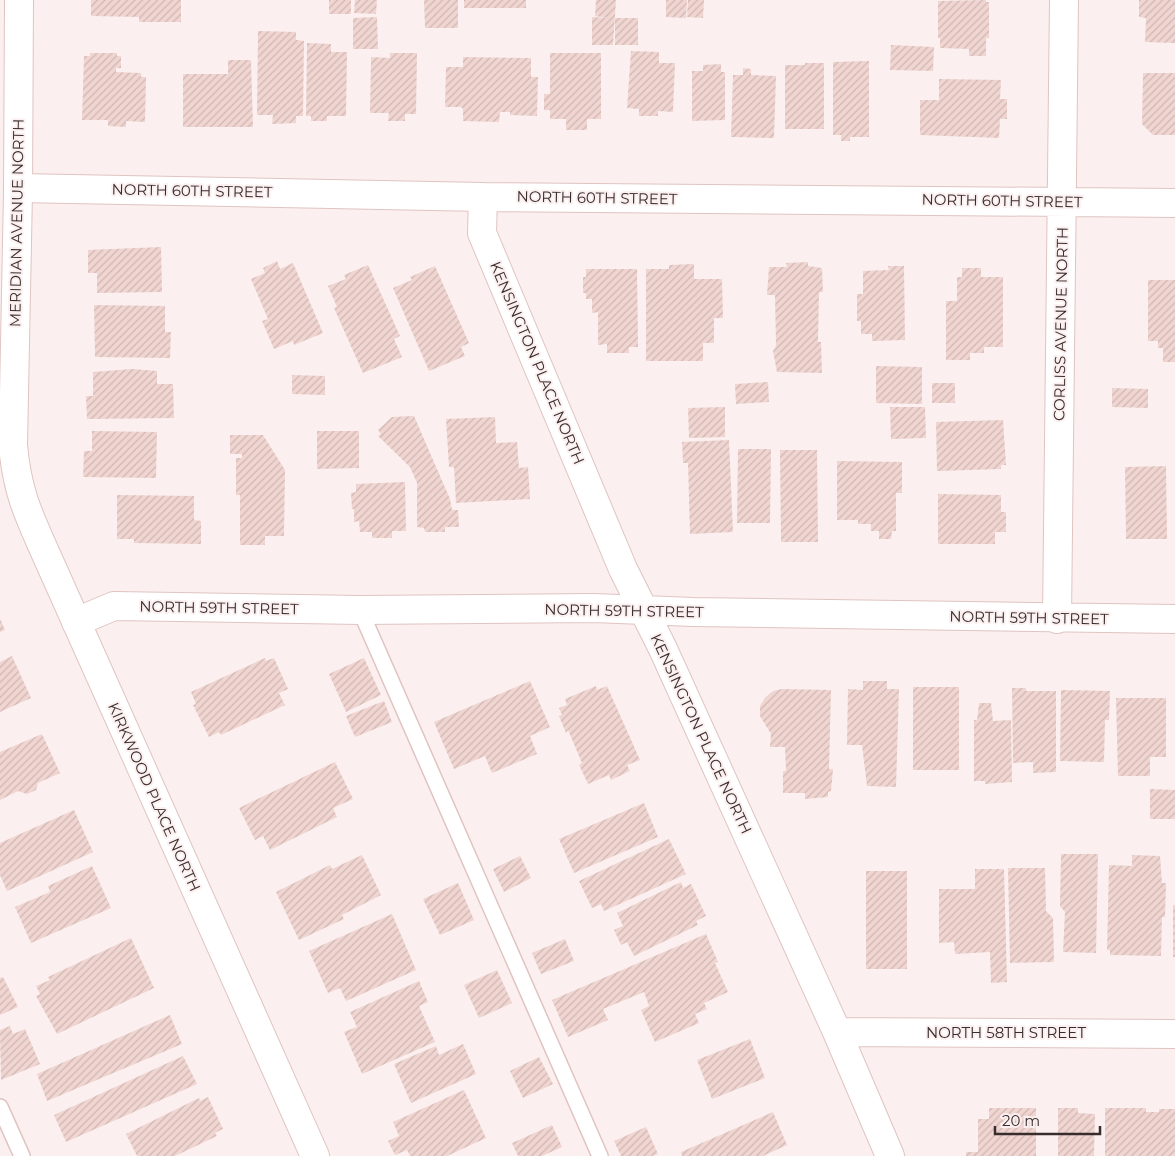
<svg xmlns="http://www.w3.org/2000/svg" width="1175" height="1156" viewBox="0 0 1175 1156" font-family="Montserrat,sans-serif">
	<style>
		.building { fill: url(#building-hatch) }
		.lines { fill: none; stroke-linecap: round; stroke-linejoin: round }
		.service-casing { stroke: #dfc4c1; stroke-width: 18 }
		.minor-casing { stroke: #dfc4c1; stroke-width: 30 }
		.tertiary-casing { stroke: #dfc4c1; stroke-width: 30 }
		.service { stroke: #fff; stroke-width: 15 }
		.minor { stroke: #fff; stroke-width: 28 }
		.tertiary { stroke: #fff; stroke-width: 28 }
		.labels { text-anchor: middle; stroke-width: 4; stroke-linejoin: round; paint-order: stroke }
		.street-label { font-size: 15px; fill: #382d2c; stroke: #fbf0ef }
	</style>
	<defs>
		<pattern id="building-hatch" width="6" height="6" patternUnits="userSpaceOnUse" patternTransform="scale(1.25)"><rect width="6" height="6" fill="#f0d5d1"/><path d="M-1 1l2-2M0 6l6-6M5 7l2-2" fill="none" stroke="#cfb7b4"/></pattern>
	</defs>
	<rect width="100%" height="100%" fill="#fbf0ef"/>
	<path class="building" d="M91,0H181V22H139V17L91,16Z
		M329,0H351V14H329Z
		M355,0H377L376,14L354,13Z
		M424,0H458V28H425Z
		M464,0H526V8H464Z
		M596,0H616L613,45H592V17L608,18L595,16Z
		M666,0H687L686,18L666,17Z
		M688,0H704L703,18L687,17Z
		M986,0V2H989V38H986V56H969V49L940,48V38H938V1Z
		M1139,0H1175V43L1145,42L1146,18L1139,17Z
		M377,17L378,49H353V18Z
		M615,18H638V45H615Z
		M258,31L296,32V40L304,41L303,116H296V123L272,124L273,115H257Z
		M307,43L331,44V52H347L346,116H327V121H311V116H306Z
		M891,45L934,47L933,71L890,70Z
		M631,51L659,52V63H675L673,112L658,111V116H639V109L627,108Z
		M90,53H117V56H121V68H116V72L141,73V77H146L145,122L126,121V127L108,126V120H82L84,56H90Z
		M390,53H417L416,114H405V121H388L389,113H370L371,57L390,58Z
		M550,53H601V119H587V130H566V119H550V110H544V94H550Z
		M463,57L531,58V77H538L537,116L510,115V112H500L499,122L463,121V109L461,107H445L446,67H463Z
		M228,60H251L253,127H183V74H228Z
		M869,61V137H850V141H841V135H833V62Z
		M805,63H824V129H785V65H805Z
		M721,64V72H725V120L692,121V71H703V65Z
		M743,68L751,69V75L776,76L774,138L731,137L733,75H743Z
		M1143,73H1175V135H1153L1142,124Z
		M939,79L1001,80L1000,99H1007V119H1000L999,138L920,135V100H939Z
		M161,247L162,292L97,293V273H88V250Z
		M277,261L280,269L293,263L323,333L294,345L293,341L274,349L262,321L268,319L251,279L265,273L263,268Z
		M808,262V266L822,268L823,292H819L818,342H821L822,373L777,372L773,351L776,346L775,295H767L769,267H787L786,263Z
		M694,264V279H722L723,318H714V343H703V361H646V269H669V265Z
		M368,265L400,336L394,339L402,357L363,373L334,308L337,307L328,286L346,279L344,275Z
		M435,266L469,343L461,347L465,356L429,371L393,288L412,280L410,277Z
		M888,266H904L905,340L872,341V334H861V321H857V294H863V271L889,270Z
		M962,268H981V277H1003V347H984V353H970V360H946V301H957V277H962Z
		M586,269H637L638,347H629V353H607V344L598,345V312L592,313V299H586V293H583V277H586Z
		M1148,280H1175V362H1163V348H1158V341H1148Z
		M94,305L165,306V332H171L170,358L95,357Z
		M876,366L922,367V404L876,403Z
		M132,369L157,371V384H173L174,418L87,419L86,396H93V372Z
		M292,375L325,376V395L292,394Z
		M768,382L769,402L736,404L735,384Z
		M932,383H955V403H932Z
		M1112,388L1148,389V408L1112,407Z
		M725,407V437L689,438L688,408Z
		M890,407H925L926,438L891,439Z
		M414,416L450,499L452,510H458L459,527H445V532H425L424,528L417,527V483L410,467L378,436L381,434L378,430L392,417Z
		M495,417L496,443L517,442L519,468L528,467L530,499L456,503L454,467H449L446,419Z
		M1003,420L1006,465H1001V469L937,471L936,422Z
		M92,431L157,432L156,478L83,477L84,451H92Z
		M317,431H359V468L317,469Z
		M230,435H263L285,470L284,536H265V545H240V495H236V458H242V454H230Z
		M729,440L733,532L690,534L688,463H683L682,442Z
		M738,449H771L770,523H737Z
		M780,450H817L818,542H781Z
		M837,461L902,462V493H896V531H892L891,539H879V531H871V524H858V520H837Z
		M1166,466L1167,539H1126L1125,467Z
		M405,482L406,531H392V538H372V532H360L359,521L354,522V509H352L351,493L356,492V484Z
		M938,494L1001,495V512H1006V532H995V544H938Z
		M117,495L194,496V520L201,521V544L134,543V539H117Z
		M0,619L5,630L0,632Z
		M12,656L31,698L0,712V662Z
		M265,658L266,661L274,658L288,689L279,693L285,705L221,735L219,732L209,737L193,705L196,704L191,692Z
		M364,658L381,695L346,712L329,674Z
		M530,681L550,727L530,736L537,754L492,773L485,756L454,769L434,722Z
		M863,681H887V689H899L896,787L867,786L862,745H847L848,689L863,690Z
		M596,686L597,690L607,686L640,760L627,765L630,771L611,780L609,775L588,784L579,765L582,763L568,730L566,733L559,716L562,715L559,708L567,705L565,699Z
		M913,687H959V770H913Z
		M1012,688H1026V691H1056V772L1033,773V762L1013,763Z
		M782,689L831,690L829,769H833L831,791L828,792V797L805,799V793H783V771H786L785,747H770L771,734L760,716V706L765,698L773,691Z
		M1061,690L1110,691L1109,720H1105L1104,762L1060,761Z
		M1116,698H1166V757H1150V776H1118Z
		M384,701L392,722L355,737L346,716Z
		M979,703H991L993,721L1011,720L1012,782L985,784V781H974V720H977Z
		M42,734L60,773L38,783L36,790L27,794L18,791L0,800V752Z
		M335,762L353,799L333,808L337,817L270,850L263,836L255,840L239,808Z
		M1150,789L1175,790V819H1150Z
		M644,803L658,837L574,873L559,839Z
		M74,810L93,852L7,891L0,875V843Z
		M669,839L686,874L604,911L601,904L592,908L579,881Z
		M1061,854H1098L1096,953L1063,952L1065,912L1060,906Z
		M362,855L381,895L342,915L344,919L299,940L276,892L330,865L332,869Z
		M1132,855L1160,856L1162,883H1166L1165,917H1162L1161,956L1110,955V950H1107L1109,865L1132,866Z
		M520,856L531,878L504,892L493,869Z
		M92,866L111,908L31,943L15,907L50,892L48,886Z
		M1008,868H1045L1046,911L1053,918L1054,962L1010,963Z
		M975,869H1004L1007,982L991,983L990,952L955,954L954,942L939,943V889H975Z
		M866,871H907V969H866Z
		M681,882L683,888L691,884L706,916L696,921L698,925L634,956L627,942L621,945L614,930L623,926L617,913Z
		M458,883L474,920L440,935L423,899Z
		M1173,905H1175V957H1173Z
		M392,914L416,970L346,1001L340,988L328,993L309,951Z
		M706,934L718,962L715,963L728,992L704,1003L707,1009L695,1014L699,1023L655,1042L641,1010L649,1006L644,992L603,1009L608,1020L568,1037L552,1000Z
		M131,938L154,988L57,1034L36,996L40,994L36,986L50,980L48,977Z
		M565,939L574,961L541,974L532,953Z
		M497,970L512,1003L479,1018L464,985Z
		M3,977L18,1007L0,1015V978Z
		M419,981L428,1002L419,1006L435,1042L362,1074L344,1032L357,1027L350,1012Z
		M170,1015L182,1044L47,1101L37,1074Z
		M10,1026L13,1034L25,1029L40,1064L1,1080L0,1030Z
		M750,1039L765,1078L712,1099L697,1060Z
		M463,1044L476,1074L411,1103L394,1064L436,1046L439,1055Z
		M183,1056L197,1084L66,1142L54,1115Z
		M539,1057L553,1084L523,1098L510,1071Z
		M464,1090L486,1138L447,1156H410L407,1150L395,1155L388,1141L399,1136L393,1122Z
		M208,1097L223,1129L215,1133L217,1136L175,1156H137L126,1134L199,1098L200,1101Z
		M989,1108H1036V1156H966V1152H978V1119H989Z
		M1058,1108H1078V1113L1095,1114L1094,1156H1058Z
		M1105,1108H1146V1112H1159V1109H1175V1156H1105Z
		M773,1112L787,1145L763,1156H682L681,1152Z
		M552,1125L562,1147L542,1156H518L512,1143Z
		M646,1127L658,1154L652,1156H621L614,1141Z"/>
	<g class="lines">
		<g class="service-casing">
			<path id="service" d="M360,610L600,1156
				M0,1107L22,1156"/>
		</g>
		<g class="minor-casing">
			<path id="minor" d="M18,188L483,197L1175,203
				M483,197L482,233L623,569L663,649L837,1032L890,1156
				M1057,619L1064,0
				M76,622L114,606L360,610L594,608L693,612L1175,619
				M837,1032L1175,1034"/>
		</g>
		<g class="tertiary-casing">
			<path id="tertiary" d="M19,0L18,192L13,445C17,490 27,512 45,552L315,1156"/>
		</g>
		<use href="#service" class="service"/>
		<use href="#minor" class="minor"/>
		<use href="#tertiary" class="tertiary"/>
	</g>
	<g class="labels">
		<g class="street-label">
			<text transform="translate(192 191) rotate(1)" y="5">NORTH 60TH STREET</text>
			<text transform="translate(597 198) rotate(1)" y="5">NORTH 60TH STREET</text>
			<text transform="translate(1002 201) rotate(1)" y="5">NORTH 60TH STREET</text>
			<text transform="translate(17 223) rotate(-89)" y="5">MERIDIAN AVENUE NORTH</text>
			<text transform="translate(1061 324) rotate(-89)" y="5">CORLISS AVENUE NORTH</text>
			<text transform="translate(537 363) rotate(67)" y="5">KENSINGTON PLACE NORTH</text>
			<text transform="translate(219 608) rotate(1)" y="5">NORTH 59TH STREET</text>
			<text transform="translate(624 611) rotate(1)" y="5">NORTH 59TH STREET</text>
			<text transform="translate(1029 618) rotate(1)" y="5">NORTH 59TH STREET</text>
			<text transform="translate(701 734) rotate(65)" y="5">KENSINGTON PLACE NORTH</text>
			<text transform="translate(154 797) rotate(66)" y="5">KIRKWOOD PLACE NORTH</text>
			<text x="1006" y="1038">NORTH 58TH STREET</text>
		</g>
	</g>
	<path d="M995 1126v8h105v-8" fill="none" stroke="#382d2c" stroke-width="2.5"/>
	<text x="1002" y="1126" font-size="15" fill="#382d2c" stroke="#fbf0ef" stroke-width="4" paint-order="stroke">20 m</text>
</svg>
